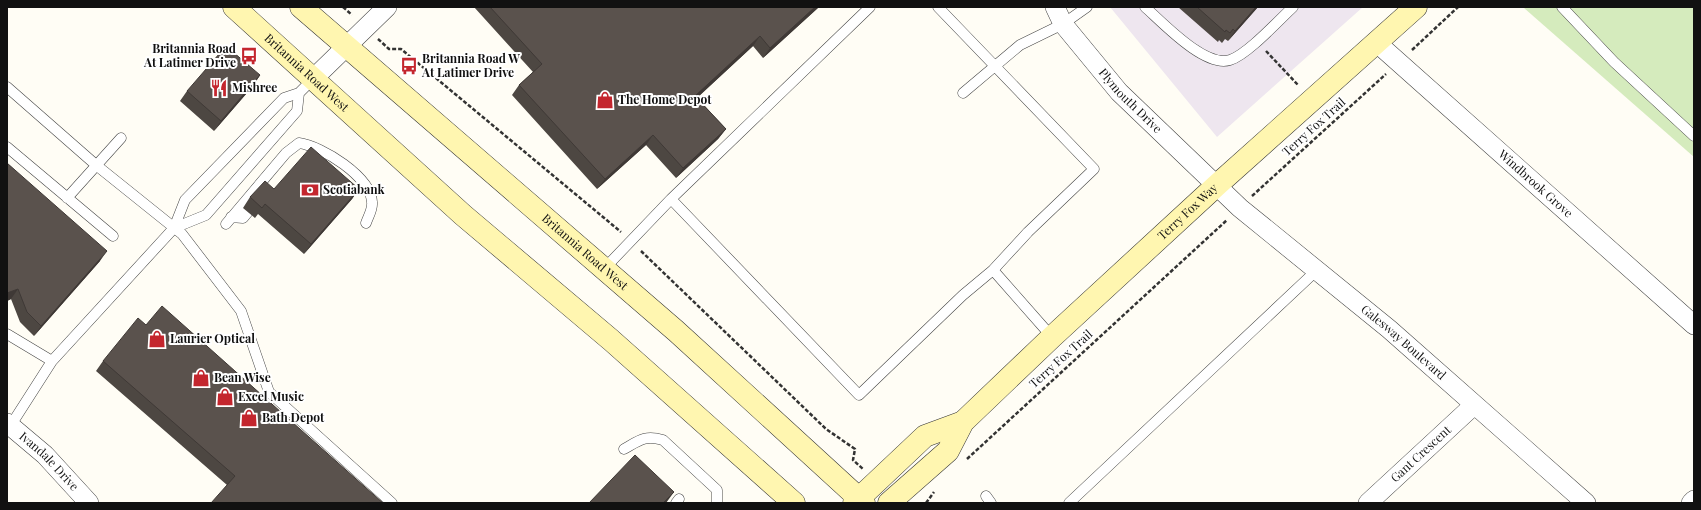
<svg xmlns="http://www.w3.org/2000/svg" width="1701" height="510" viewBox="0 0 1701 510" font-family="'Playfair Display',serif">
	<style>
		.industrial { fill: #eee6ef }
		.green { fill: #d5ebbd }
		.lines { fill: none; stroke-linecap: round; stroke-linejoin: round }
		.lane-casing { stroke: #444; stroke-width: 11 }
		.street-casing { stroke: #444; stroke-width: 20 }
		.secondary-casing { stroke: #333; stroke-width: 23 }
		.path { stroke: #333; stroke-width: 2.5; stroke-dasharray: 4 2; stroke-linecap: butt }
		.lane { stroke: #fff; stroke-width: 10 }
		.street { stroke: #fff; stroke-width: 19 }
		.secondary { stroke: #fff6b0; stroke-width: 22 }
		.wall { fill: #4d4742 }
		.shaded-wall { fill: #3f3936 }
		.building { fill: #5a524d; stroke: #3f3936 }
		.labels { text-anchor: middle; stroke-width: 4; stroke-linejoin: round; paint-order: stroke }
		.poi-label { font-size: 12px; font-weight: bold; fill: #111; stroke: #fff; text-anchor: start }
		.street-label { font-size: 12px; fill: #111; stroke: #fff }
	</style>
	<rect width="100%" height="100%" fill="#fffdf5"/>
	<path class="industrial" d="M1110,7H1363L1217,137Z"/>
	<path class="green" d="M1523,7H1694V157Z"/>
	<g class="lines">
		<g class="lane-casing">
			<path id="lane" d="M870,7L671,199L859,395L963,295L993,270L1028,232L1094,169L938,7
				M1145,7C1163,23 1205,68 1230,60C1247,55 1279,20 1293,7
				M1562,7L1614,62L1694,136
				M7,87L96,165L182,234L241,311L269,392L392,503
				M963,93L1020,45L1063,24L1087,7
				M7,147L113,236
				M67,198L121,138
				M231,217L243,218L248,212
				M226,224L286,153L299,143C322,146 371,177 372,202C373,209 368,217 366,223
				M174,228L206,215L297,111L299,93
				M604,269L671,199
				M993,270L1052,337
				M7,334L52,361L11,425
				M52,361L174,228L185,200L284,98L299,93L313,79
				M624,449C640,440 645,435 663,440L717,490V503
				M986,496L991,503
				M676,503L679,499
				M1069,503L1317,270"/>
		</g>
		<g class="street-casing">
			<g id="street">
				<path id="s1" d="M1055,7L1063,24L1119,92L1240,208L1389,329L1586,503"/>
				<path id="s2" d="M1377,43L1694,325"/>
				<path d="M313,79L387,7"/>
				<path id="s3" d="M7,423L45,455L89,503"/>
				<path id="s4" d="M1368,503L1474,405"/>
				<path d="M1691,503L1694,500"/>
			</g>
		</g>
		<g class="secondary-casing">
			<g id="secondary">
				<path id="s5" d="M234,7L463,215L611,340L794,503"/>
				<path id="s6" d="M301,7L676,331L864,503"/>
				<path d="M854,503L925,436L963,422"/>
				<path id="s7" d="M889,503L948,451L963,422L1052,337L1217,185L1416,7"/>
			</g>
		</g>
		<path class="path" d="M343,7L352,15
			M378,39L389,49H401L621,232
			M1412,50L1458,7
			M1266,51L1298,85
			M1252,196L1386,74
			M641,251L826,429L855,449L853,460L863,469
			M967,459L1227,220
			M926,503L934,492"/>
		<use href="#lane" class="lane"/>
		<use href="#street" class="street"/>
		<use href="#secondary" class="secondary"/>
	</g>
	<path class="wall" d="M474,7H819L763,58L753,46L697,98L726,129L718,139L676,178L646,145L597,189L512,95L519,85L533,72Z
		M1178,7H1258L1228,41L1225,39L1222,43L1219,40L1218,42Z
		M260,75L253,86L214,131L180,101L187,91Z
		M7,163L100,261L34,336L20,322L11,299L7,301Z
		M274,189H359L352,199L304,254L258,214L255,218L243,208L250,197Z
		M146,325L383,503L227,485L96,371L103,361Z"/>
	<path class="shaded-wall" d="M815,7H819L763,58L770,48Z
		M1256,7H1258L1228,41L1235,31Z
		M760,36L753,46L688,106L695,96Z
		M260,75L253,86L214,131L221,121Z
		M726,129L718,139L676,178L683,168Z
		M653,135L646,145L597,189L605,179Z
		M359,189L352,199L304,254L311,244Z
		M107,251L100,261L34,336L41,326Z
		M18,289L11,299L7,301V293Z
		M674,492L666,503H663Z"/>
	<path class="building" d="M490,7H815L770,48L760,36L695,96L726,129L683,168L653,135L605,179L519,85L542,64Z
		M1197,7H1256L1235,31L1233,29L1230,33L1226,30L1225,32Z
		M226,46L260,75L221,121L187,91Z
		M311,147L359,189L311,244L265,204L262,208L250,197L265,181L274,189Z
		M7,163L107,251L41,326L27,312L18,289L7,293Z
		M162,306L383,503H211L235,476L103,361L138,318L146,325Z
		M635,455L674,492L663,503H589Z"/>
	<defs>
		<g id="bus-bare" transform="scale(1.38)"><path d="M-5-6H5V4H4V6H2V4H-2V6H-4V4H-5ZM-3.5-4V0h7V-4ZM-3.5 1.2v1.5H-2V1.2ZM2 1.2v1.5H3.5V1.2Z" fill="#c4262e" stroke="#fff" stroke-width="2.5" paint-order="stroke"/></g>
		<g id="restaurant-bare" transform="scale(1.38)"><path d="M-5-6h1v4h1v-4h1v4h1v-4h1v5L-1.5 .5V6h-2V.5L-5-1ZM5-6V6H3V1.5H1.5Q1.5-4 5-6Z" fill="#c4262e" stroke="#fff" stroke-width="2.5" paint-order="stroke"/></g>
		<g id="shop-bare" transform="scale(1.38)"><path d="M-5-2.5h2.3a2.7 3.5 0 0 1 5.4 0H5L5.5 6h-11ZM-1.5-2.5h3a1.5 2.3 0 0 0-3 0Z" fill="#c4262e" stroke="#fff" stroke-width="2.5" paint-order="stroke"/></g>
		<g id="bank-bare" transform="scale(1.38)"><path d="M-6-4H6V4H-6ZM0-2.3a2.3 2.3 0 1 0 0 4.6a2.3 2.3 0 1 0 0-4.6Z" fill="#c4262e" stroke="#fff" stroke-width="2.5" paint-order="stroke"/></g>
	</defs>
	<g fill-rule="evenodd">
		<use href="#bus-bare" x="249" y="56"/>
		<use href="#bus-bare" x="409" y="66"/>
		<use href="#restaurant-bare" x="219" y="88"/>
		<use href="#shop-bare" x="605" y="100"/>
		<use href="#bank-bare" x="310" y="190"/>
		<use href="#shop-bare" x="157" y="339"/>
		<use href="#shop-bare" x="201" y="378"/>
		<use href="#shop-bare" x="225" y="397"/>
		<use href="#shop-bare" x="249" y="418"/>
	</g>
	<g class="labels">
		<g class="poi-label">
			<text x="236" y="53" text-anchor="end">Britannia Road<tspan x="236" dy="14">At Latimer Drive</tspan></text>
			<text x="422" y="63">Britannia Road W<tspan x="422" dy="14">At Latimer Drive</tspan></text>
			<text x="232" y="92">Mishree</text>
			<text x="618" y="104">The Home Depot</text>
			<text x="323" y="194">Scotiabank</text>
			<text x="170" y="343">Laurier Optical</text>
			<text x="214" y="382">Bean Wise</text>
			<text x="238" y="401">Excel Music</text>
			<text x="262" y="422">Bath Depot</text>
		</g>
		<g class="street-label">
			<text dy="4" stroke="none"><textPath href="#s5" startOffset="98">Britannia Road West</textPath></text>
			<text dy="4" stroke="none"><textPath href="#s1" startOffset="121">Plymouth Drive</textPath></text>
			<text transform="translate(1314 127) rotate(-42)" y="4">Terry Fox Trail</text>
			<text dy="4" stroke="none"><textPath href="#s2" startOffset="212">Windbrook Grove</textPath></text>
			<text dy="4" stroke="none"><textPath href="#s7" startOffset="419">Terry Fox Way</textPath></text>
			<text dy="4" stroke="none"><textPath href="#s6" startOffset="375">Britannia Road West</textPath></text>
			<text dy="4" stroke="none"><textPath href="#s1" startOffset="486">Galesway Boulevard</textPath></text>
			<text transform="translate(1061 359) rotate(-42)" y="4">Terry Fox Trail</text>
			<text dy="4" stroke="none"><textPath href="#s4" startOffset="72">Gant Crescent</textPath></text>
			<text dy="4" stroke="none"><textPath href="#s3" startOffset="57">Ivandale Drive</textPath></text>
		</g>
	</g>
	<rect width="1701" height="510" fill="none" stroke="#111111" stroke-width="16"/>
</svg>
